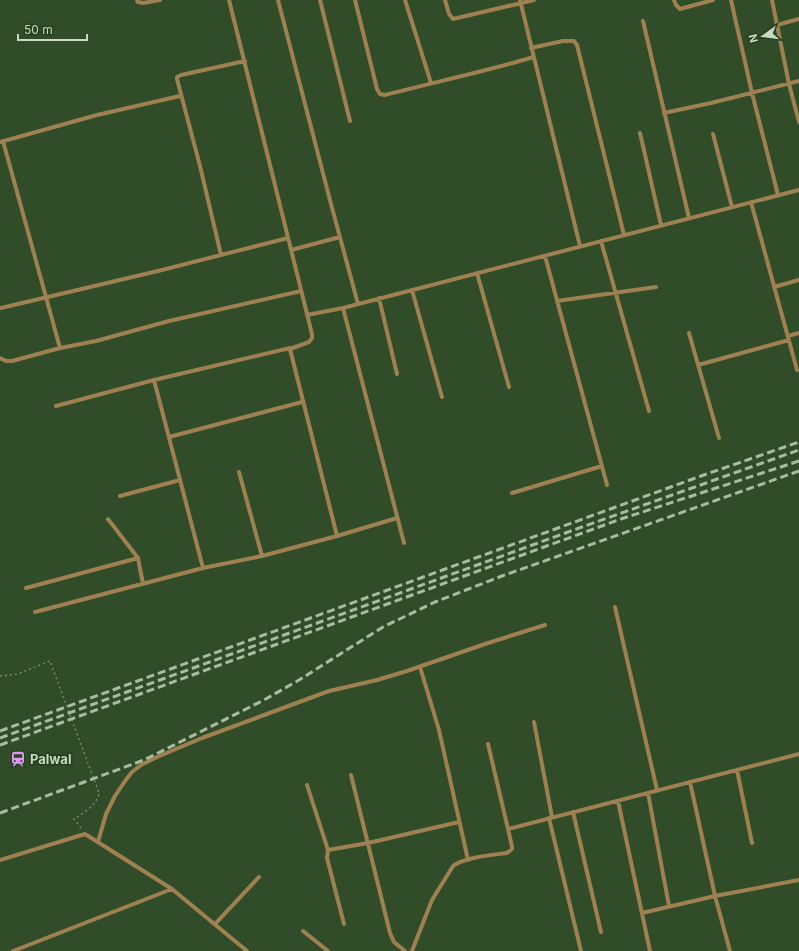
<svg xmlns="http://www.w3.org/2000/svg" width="799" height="951" viewBox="0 0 799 951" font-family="Inter,sans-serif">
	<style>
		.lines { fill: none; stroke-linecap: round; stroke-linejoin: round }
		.path { stroke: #748a6d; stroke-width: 1.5; stroke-dasharray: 2 3; stroke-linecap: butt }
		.street { stroke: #9f8151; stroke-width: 4 }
		.rail { stroke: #a8bba3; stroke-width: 3; stroke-dasharray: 8 4; stroke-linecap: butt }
		.labels { text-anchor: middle; stroke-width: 4; stroke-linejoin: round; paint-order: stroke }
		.poi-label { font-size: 13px; font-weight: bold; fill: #c8d8c3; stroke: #27411e; text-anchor: start }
	</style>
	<rect width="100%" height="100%" fill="#314c29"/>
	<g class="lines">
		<path class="path" d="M0,676L18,674L50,661L99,793C98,804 83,814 74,819L81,828"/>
		<path class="street" d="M137,0L138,2L143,3L160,0
			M229,0L312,334V338L309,342L290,349L337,536
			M278,0L331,204L358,304
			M320,0L350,121
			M355,0L377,89L380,94L385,95C434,82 485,72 533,57
			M405,0L431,83
			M445,0L449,14L453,19L534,0
			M520,0L580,246
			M674,0L676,5L680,9L713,0
			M731,0L752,93L778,195
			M772,0L789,84L799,122
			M643,21L689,218
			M777,25L799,19
			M531,48L563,41H574L577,45L624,235
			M664,113L711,103L799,81
			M640,133L661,225
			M713,134L732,207
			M3,141L60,348L96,341L169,321L301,291
			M0,142L97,115L180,96
			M751,202L797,370
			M601,241L649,411
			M291,250L340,237
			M221,255L200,166L177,79V77L181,75L245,61
			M545,256L607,485
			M477,273L509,387
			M774,287L799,280
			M412,290L442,397
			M379,298L397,374
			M557,301L656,287
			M1,308L158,271L288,238
			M307,315L343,308
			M689,333L719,438
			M788,336L799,333
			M0,358L6,361H12L60,348
			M698,365L789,340
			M154,380L203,568
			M56,406L154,380L290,348
			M169,437L302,402
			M239,472L262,556
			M512,493L602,466
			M120,496L180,480
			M108,519L138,558L143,584
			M404,543L343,308L799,190
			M26,588L138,558
			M615,607L657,790
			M35,612L203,568L262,556L337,536L397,518
			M420,667L439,730L468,860
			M534,722L552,817
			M737,770L752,843
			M351,775L390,933L394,942L405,951
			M690,782L715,896L730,951
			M307,785L328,850
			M648,793L669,906
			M618,801L650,951
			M573,812L601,932
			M549,818L581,951
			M508,829L799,754
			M98,842L106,814L115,796L125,781L132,772L141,765L157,757L202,738L329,691L377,680L407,671L485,644L545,625
			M0,860L85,834L172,889L247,951
			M642,913L715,896L799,880
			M215,924L259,877
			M344,924L327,858L328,850L368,843L459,822
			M303,931L328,951
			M13,951L172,889
			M412,951L432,900L453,866C465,857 492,855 507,853L512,849V846L488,744"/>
		<path class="rail" d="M0,731L701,476L799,442
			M0,738L582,527L799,450
			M0,745L621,519L799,461
			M0,813L144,760L264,700L299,680L383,627L435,602L502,576L799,471"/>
	</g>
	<defs>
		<g id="station-bare" transform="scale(1.2)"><path d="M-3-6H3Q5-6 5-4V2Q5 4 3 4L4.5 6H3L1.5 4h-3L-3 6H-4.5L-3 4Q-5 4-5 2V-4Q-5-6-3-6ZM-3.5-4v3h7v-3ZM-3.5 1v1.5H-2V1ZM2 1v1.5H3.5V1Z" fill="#de98f2" stroke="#27411e" stroke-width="2.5" paint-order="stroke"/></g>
	</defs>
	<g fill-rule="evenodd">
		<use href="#station-bare" x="18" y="759"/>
	</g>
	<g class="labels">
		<g class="poi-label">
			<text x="30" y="764">Palwal</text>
		</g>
	</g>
	<g transform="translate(763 36) rotate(256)" stroke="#27411e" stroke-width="3" paint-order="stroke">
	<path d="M0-3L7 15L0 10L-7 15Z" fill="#c8d8c3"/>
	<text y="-6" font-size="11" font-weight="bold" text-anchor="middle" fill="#c8d8c3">N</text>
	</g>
	<path d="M18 34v6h69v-6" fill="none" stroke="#c8d8c3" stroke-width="2"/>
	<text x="24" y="34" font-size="12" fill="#c8d8c3" stroke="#27411e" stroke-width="3" paint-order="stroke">50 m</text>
</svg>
